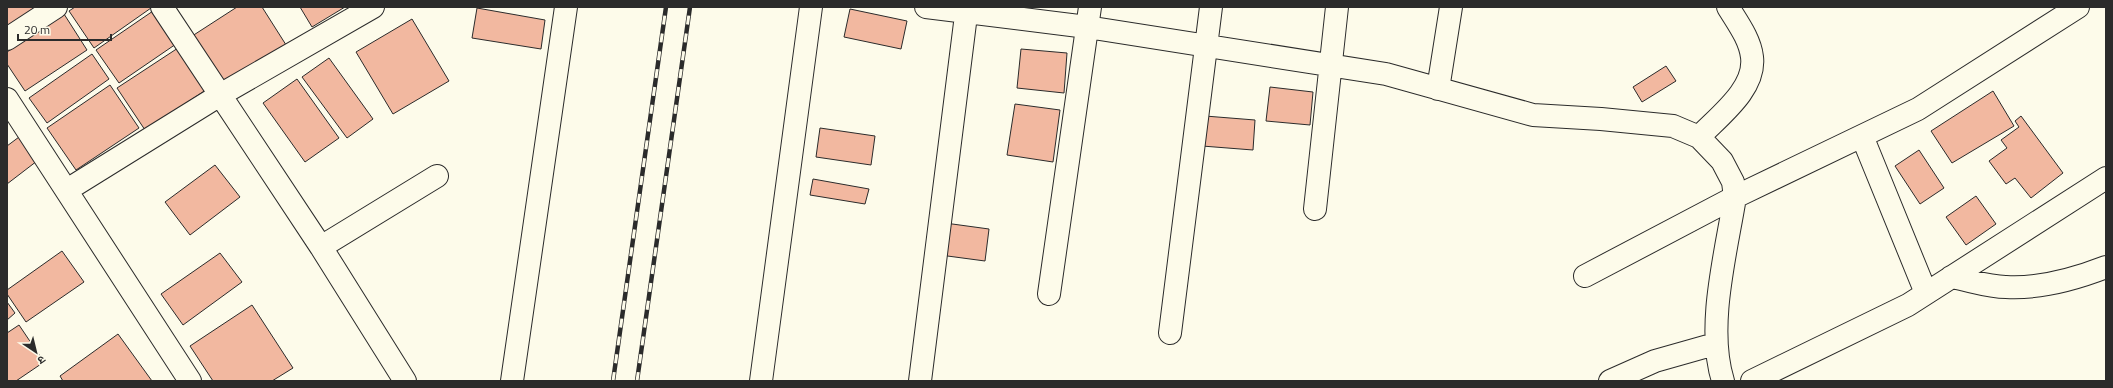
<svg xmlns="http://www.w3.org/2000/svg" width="2113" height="388" viewBox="0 0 2113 388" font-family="'Titillium Web','Noto Sans Devanagari',sans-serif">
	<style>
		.building { fill: #f2b8a0; stroke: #2b2b2b }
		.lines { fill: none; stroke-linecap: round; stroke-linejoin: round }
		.minor-casing { stroke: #2b2b2b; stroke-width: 24 }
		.minor { stroke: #fdfbea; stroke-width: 22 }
		.rail-casing { stroke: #2b2b2b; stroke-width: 4.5 }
		.rail { stroke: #fdfbea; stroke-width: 3; stroke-dasharray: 9; stroke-linecap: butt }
	</style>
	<rect width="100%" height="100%" fill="#fdfbea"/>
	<path class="building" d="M7,7H44L7,31Z
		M75,7H150L151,8L94,48L69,11Z
		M237,7H262L288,48L219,92L186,40Z
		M300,7H345L312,27Z
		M477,8L545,20L541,49L472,38Z
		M850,9L907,21L901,49L844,37Z
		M153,11L176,44L119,83L96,50Z
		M64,14L87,50L25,91L7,64V52Z
		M412,19L449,81L393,114L356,52Z
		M178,48L206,90L145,130L117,88Z
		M1021,49L1067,53L1064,93L1017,88Z
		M92,54L109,79L47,123L29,98Z
		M329,58L373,119L347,138L302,77Z
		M1666,66L1676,81L1642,102L1633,87Z
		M297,79L339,138L305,162L263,103Z
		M110,85L139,128L76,170L47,128Z
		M1270,87L1313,92L1310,125L1266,121Z
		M1993,91L2014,126L1952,163L1931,131Z
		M1015,104L1060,110L1053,162L1007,155Z
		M1205,116L1255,120L1253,150L1202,146Z
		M2021,116L2063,173L2031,198L2015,178L2006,184L1989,161L2007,148L2001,140L2019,127L2015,121Z
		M820,128L875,136L871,165L816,157Z
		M19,137L37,161L7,184V146Z
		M1919,150L1944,188L1920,204L1895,166Z
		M215,165L240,197L190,235L165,202Z
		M813,179L869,189L865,204L810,195Z
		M1976,196L1996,224L1966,245L1946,217Z
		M945,223L989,229L985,261L940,255Z
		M62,251L84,282L26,322L7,294V290Z
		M220,253L242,282L183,325L161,294Z
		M7,302L15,313L7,320Z
		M252,305L293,368L272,381H213L190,346Z
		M19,325L44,362L16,381H7V333Z
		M118,334L152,381H63L60,376Z"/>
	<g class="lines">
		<g class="minor-casing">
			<path id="minor" d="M162,7L321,247L405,381
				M926,7L1087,27L1386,74L1533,115L1601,119L1673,126L1699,137L1722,161L1733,182L1735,197C1726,253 1706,327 1723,381
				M7,39L56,7
				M1438,89L1451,7
				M7,99L190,381
				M1862,136L1926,293
				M1699,137C1719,116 1756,89 1752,57C1750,39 1737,22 1728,7
				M67,190L220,95L373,7
				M1315,209L1337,7
				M321,247L437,176
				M1585,276L1735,197L1918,109L2078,7
				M1951,277C1969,280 1988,287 2006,287C2040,289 2075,279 2106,267
				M1049,294L1090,7
				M1170,333L1211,7
				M512,381L566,7
				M761,381L811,7
				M920,381L967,7
				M1610,381L1655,361L1715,344
				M1752,381L1908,305L2106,178"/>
		</g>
		<use href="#minor" class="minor"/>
		<g class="rail-casing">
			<path id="rail" d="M613,381L666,7
				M637,381L690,7"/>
		</g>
		<use href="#rail" class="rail"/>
	</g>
	<rect width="2113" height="388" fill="none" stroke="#2b2b2b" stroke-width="16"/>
	<g transform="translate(36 352) rotate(145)" stroke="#fdfbea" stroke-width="3" paint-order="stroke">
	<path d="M0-3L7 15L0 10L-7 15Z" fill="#2b2b2b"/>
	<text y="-6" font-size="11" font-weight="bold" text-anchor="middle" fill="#2b2b2b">उ</text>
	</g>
	<path d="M18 34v6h93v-6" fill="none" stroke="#2b2b2b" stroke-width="2"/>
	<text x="24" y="34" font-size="12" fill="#2b2b2b" stroke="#fdfbea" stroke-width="3" paint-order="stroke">20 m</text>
</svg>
